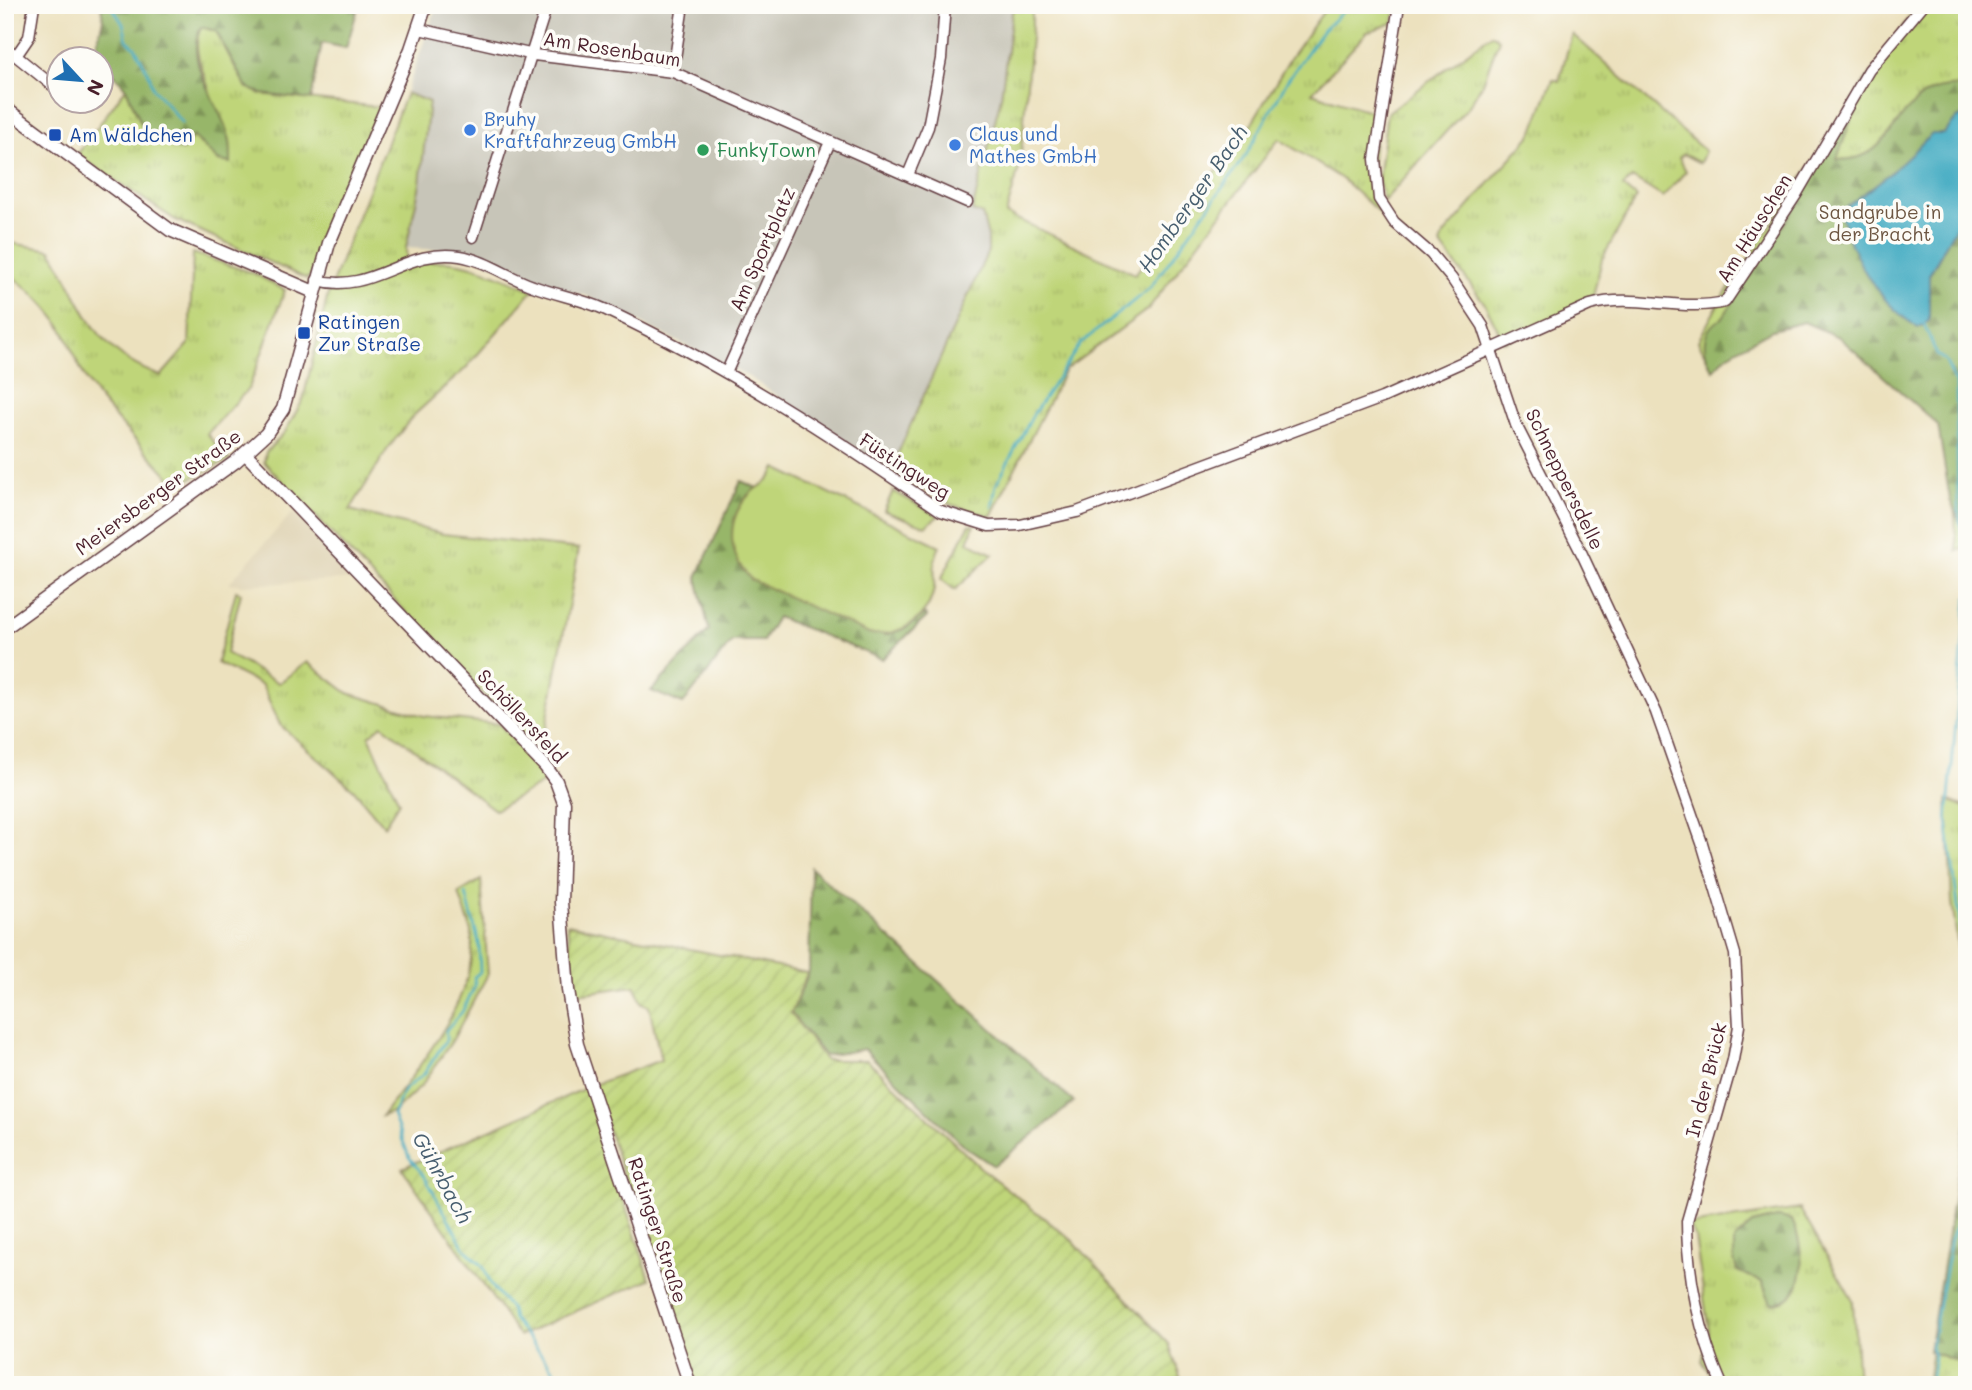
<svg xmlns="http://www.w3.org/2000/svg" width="1972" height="1390" viewBox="0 0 1972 1390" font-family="Mali,sans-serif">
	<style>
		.built { fill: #dfd3b4 }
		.industrial { fill: #c7c5b8 }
		.grass { fill: url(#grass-tufts); stroke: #847a52; stroke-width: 2 }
		.forest { fill: url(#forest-firs); stroke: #706a4a; stroke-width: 2 }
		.garden { fill: url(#garden-furrows); stroke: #847a52; stroke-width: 2 }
		.pitch { fill: #bfd579; stroke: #847a52; stroke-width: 2 }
		.water { fill: #43abc2; stroke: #466576; stroke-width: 2 }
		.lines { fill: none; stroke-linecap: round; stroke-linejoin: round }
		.stream { stroke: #43abc2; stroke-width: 2.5 }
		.minor-casing { stroke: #623c41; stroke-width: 13 }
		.major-casing { stroke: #623c41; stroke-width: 15 }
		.minor { stroke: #fff; stroke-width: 10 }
		.major { stroke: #fff; stroke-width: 12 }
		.shop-dot { fill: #3f7fe0; stroke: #fdfcf7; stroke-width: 2.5 }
		.transit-dot { fill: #1a4fb4; stroke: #fdfcf7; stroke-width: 2.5 }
		.leisure-dot { fill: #2e9e5b; stroke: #fdfcf7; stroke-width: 2.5 }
		.labels { text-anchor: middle; stroke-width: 7; stroke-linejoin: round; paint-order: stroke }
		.street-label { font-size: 19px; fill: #4a1f2b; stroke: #fdfcf7 }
		.shop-label { font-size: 19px; fill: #366cbe; stroke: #fdfcf7; text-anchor: start }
		.transit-label { font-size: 19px; fill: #164399; stroke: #fdfcf7; text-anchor: start }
		.leisure-label { font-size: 19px; fill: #27864d; stroke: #fdfcf7; text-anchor: start }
		.park-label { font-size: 19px; fill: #6d5642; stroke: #fdfcf7 }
		.water-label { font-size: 21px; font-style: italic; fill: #475e6f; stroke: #fdfcf7 }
	</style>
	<defs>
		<pattern id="grass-tufts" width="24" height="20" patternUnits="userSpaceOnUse" patternTransform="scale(1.75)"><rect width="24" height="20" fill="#bfd579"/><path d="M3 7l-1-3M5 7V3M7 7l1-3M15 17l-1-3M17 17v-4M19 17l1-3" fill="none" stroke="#a6b669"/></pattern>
		<pattern id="forest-firs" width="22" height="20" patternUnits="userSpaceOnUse" patternTransform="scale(1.75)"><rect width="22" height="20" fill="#97b669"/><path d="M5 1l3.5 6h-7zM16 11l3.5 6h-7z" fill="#7d9357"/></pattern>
		<pattern id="garden-furrows" width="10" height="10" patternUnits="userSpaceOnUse" patternTransform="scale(1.75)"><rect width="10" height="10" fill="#bfd579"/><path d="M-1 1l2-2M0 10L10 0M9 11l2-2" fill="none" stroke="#a6b669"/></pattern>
	</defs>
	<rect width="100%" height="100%" fill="#fdfcf7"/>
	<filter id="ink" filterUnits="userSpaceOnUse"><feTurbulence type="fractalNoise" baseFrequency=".0143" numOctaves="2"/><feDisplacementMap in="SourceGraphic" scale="14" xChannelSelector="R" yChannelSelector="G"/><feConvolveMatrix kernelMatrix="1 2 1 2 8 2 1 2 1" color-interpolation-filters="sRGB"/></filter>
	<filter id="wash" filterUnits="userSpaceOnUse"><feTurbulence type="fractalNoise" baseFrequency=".00686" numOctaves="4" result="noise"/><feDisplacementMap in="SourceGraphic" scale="28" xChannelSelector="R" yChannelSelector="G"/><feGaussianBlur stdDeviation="1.57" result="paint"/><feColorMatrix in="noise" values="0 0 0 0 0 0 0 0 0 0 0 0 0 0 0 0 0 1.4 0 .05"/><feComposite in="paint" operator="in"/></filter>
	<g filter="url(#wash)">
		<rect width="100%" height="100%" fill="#ece1be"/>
		<path class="built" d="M293,512L359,579L242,585L229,583Z"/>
		<path class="industrial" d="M437,5H1013L1001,97L972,211L982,214L988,237V251L890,471L749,377L585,295L543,287L461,251L406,248L420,184L429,102L406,93Z"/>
		<path class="grass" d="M1013,5H1032V26L1020,165L1006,214L1135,274L1246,133L1291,57L1326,8L1330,5H1397L1393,23L1367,32L1312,93L1379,114C1373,151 1367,181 1383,216L1342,179L1279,139L1148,309L1065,370L991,516L952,505L890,471L988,251V237L982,214L972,211L1001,97Z
			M1917,5H1967V548L1957,551L1952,470L1944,423L1828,293L1710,365L1698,341L1719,303Z
			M201,27L216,31L246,87L262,94L380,107L312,274L307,279L174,219L77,155L126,88L147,137L192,136L219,161C217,141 216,120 212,100C207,76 189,51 201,27Z
			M1492,34L1499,39L1483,83L1469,106L1384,201L1378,179L1387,113Z
			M1572,34L1705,151L1700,163L1683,154L1679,158L1686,171L1663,197L1632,178L1623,187L1636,198L1602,259L1592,301L1504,342L1485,304L1440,244L1443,236L1532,134L1553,79L1559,81Z
			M406,93L429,102L420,184L406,248L407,265C460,253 485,271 533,290L466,368L413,416L387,450L350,510L443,534L579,549L541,755L264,462L266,452L285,432L303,400L328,294Z
			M5,242L51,250C86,306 91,352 161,376L189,344L193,253L255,274L285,290L249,388L207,434L229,460L177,485C151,456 122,427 97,396C82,376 75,356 65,334C54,311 26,285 5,272Z
			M970,524L974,525L968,542L993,554L955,590L941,579Z
			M236,591L241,593L226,653L279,683L307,662L348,693L424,716L499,724L550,779L495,810L382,725L369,736L399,802L384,826L354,790L280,725L262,685L217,663Z
			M1947,800L1967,808V1016L1952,902Z
			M481,880L488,974L452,1041L422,1085L395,1111L382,1116C417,1069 475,1001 472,940C472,925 463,908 459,893Z
			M1967,1123V1385H1927L1956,1177Z
			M1800,1209L1853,1301L1858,1385H1717L1702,1361L1709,1332L1695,1237L1689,1225Z"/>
		<path class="forest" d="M101,5H359L346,48L322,43L311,100L262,94L246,87L216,31L201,27C182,64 223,106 230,141C231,147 231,156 231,163L219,161L193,136L183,150L147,137L126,88L102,60L94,55L103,20Z
			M1882,61L1856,106L1837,159C1889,165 1893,107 1934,90C1943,86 1957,87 1967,86V117L1964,115L1957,118L1944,134L1840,212L1929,321V275L1955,228L1967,222V539L1950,500L1938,425L1839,337L1804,322L1772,330L1727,355L1713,370C1701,349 1700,330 1723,317L1793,210L1864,82Z
			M741,481L757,488L747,496L885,635L906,628L924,614L927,617L882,659L777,617L763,641H732L683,704L651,691L709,630L697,577Z
			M811,868L1074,1102L994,1166L965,1147L864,1049L825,1056L791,1013L809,972Z
			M1967,1116V1385H1958L1962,1363L1929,1351Z
			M1780,1217L1792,1220C1803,1244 1813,1302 1771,1303L1762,1282L1737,1271L1734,1261V1240L1752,1224Z"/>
		<path class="garden" d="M567,924L807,973L791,1013L825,1060H867L983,1170L1073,1241L1169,1344L1183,1385H695L593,1085L661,1060L649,1006L642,1003L635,986L576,994Z
			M586,1088L650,1279L519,1336L402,1168Z"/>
		<path class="pitch" d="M776,468L940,546C931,564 936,570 934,588C929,620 900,636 869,634L752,580C728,557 725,522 747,497C760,481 765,491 776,468Z
			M893,491L933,513L939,516L925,526L884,511Z"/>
		<path class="water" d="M1964,115L1967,117V222L1955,228L1929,275V321L1918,328C1877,301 1853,259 1840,212L1889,174L1932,134H1944L1957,118Z"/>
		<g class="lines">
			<path class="stream" d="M111,5L123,24L127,40L135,47L149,74L153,88L182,123
				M1924,324L1937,355L1945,360L1956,384L1958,504L1963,545
				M992,507L996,485L1034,413L1081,343L1150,288L1246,155L1287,81L1323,30L1350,5
				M1967,598L1947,821L1967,975
				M466,894L479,943L480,972L474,977L475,986L462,1012L446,1030V1040L424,1074L404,1090L393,1115L409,1157L425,1177L465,1249L483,1266L491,1285L511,1310L513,1319L558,1375L570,1385
				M1930,1385L1934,1356L1931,1347L1951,1239L1967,1202"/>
		</g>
	</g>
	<g filter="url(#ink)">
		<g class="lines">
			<g class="minor-casing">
				<path id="minor" d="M1399,5L1375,159L1379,199L1394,222L1431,254L1452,279L1483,326L1516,425L1582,554L1656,712L1702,843L1735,954L1739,1026L1733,1060L1687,1221C1687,1275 1700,1335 1722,1385
					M419,29L534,55L673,72L967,202
					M5,47L52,85
					M16,56L29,37L34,5
					M673,72L683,5
					M908,175L928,127L941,59L945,5
					M473,237L547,5
					M317,280C373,295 405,247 460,256C485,260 510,278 533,286C556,295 582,299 604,309C723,365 833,436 941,511L989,526L1020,525L1077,512L1382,398L1590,305C1634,293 1680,312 1725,302L1796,195L1869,70L1923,5
					M727,371L830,142"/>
			</g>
			<g class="major-casing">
				<path id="major" d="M5,108L170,230L314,292
					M245,453L545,766L556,781L564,803L561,902L568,990L577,1044L690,1385
					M5,628L235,462L266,434L283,409L329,243L411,49L426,5"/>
			</g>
			<use href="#minor" class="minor"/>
			<use href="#major" class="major"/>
		</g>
	</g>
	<g class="shop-dot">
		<circle cx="470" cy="130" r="7"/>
		<circle cx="955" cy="145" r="7"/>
	</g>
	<g class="transit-dot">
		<rect x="48" y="128" width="14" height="14" rx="3.5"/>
		<rect x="297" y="326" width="14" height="14" rx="3.5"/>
	</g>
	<circle class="leisure-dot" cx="703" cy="150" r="7"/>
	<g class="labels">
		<g class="street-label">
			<text transform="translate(612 49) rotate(9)" y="7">Am Rosenbaum</text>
			<text transform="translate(1754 228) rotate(-58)" y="7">Am Häuschen</text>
			<text transform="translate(762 249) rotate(-66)" y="7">Am Sportplatz</text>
			<text transform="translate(905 466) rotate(33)" y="7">Füstingweg</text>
			<text transform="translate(1565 479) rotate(64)" y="7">Schneppersdelle</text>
			<text transform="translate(158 492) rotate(-36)" y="7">Meiersberger Straße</text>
			<text transform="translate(522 716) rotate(47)" y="7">Schöllersfeld</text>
			<text transform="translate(1706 1080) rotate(-76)" y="7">In der Brück</text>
			<text transform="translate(658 1230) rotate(72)" y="7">Ratinger Straße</text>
		</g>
		<g class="shop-label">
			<text x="484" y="126">Bruhy<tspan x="484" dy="22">Kraftfahrzeug GmbH</tspan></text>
			<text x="969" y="141">Claus und<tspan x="969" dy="22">Mathes GmbH</tspan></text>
		</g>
		<g class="transit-label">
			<text x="69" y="142">Am Wäldchen</text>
			<text x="318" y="329">Ratingen<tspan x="318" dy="22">Zur Straße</tspan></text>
		</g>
		<g class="leisure-label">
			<text x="717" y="157">FunkyTown</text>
		</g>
		<g class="park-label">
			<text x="1880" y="219">Sandgrube in<tspan x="1880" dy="22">der Bracht</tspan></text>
		</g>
		<g class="water-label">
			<text transform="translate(1193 199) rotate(-55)" y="7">Homberger Bach</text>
			<text transform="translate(442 1178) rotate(61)" y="7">Gührbach</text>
		</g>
	</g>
	<rect width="1972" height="1390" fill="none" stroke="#fdfcf7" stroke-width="28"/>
	<g transform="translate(80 80) rotate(116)"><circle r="33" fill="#fdfcf7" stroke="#b5a4a5" stroke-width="2"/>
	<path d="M0-5L12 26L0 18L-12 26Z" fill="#1f6fb2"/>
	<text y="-10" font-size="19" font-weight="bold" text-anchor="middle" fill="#4a1f2b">N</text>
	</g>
</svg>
